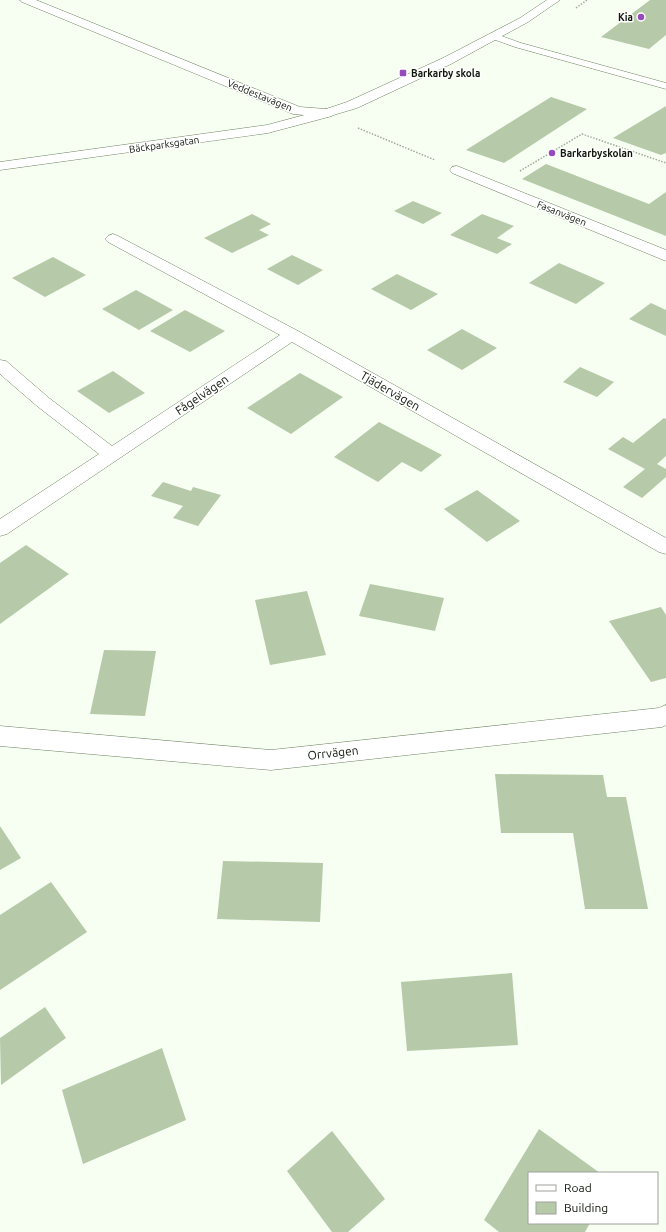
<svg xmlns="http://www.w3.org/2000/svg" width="666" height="1232" viewBox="0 0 666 1232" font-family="Ubuntu,sans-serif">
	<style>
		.building { fill: #b6caa9 }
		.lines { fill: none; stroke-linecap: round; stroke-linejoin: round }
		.lane-casing { stroke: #6e8061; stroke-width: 1 }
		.street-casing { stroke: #6e8061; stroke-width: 1 }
		.secondary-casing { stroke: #6e8061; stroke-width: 1 }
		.path { stroke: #a1a99c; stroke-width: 1.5; stroke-dasharray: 1.5 1.5; stroke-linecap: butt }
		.lane { fill: #fff; fill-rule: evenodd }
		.street { fill: #fff; fill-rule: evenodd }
		.secondary { fill: #fff; fill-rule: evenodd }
		.poi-dot { fill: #964abb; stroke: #fff; stroke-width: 1.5 }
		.labels { text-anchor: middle; stroke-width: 3; stroke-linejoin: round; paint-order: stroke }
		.far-poi-label { font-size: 10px; font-weight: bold; fill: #0f160a; stroke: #fff; text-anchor: start }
		.far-street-label { font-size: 10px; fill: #0f160a; stroke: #fff }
		.street-label { font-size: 12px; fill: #0f160a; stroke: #fff }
	</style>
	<rect width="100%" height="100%" fill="#f6fff1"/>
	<path class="building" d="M650,0H666V35L649,49L601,37Z
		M551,97L587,109L504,163L466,150Z
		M666,106V153L661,155L613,138Z
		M546,164L649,204L666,192V236L522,179Z
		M413,201L442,213L423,224L394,211Z
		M252,214L271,224L259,230L269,235L232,253L204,238Z
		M482,214L514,226L497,238L512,244L497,254L450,235Z
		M292,255L323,270L298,285L267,269Z
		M53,257L86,275L45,297L12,278Z
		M559,263L605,283L576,304L529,283Z
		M397,274L438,294L411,310L371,289Z
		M136,290L173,310L139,330L102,309Z
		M651,303L666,310V336L629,319Z
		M185,310L225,331L190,352L150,331Z
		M462,329L497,348L462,370L427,350Z
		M580,367L614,382L597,397L563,382Z
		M113,371L145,393L109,413L77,391Z
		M300,373L343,397L291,434L247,408Z
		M664,418L666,419V456L657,464L666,469V477L642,498L623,487L645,469L608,449L623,437L633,443Z
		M379,422L442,455L421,472L402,462L378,482L334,457Z
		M163,482L191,491L193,487L221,495L198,526L173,518L183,506L151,496Z
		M477,490L520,521L487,542L444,509Z
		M26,545L69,574L0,624V563Z
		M370,584L444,598L435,631L359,616Z
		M307,591L326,655L270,665L255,600Z
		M661,607L666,615V678L651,682L609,621Z
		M104,650L156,651L145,716L90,714Z
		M495,774L603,775L607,797H626L648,909H585L573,833H501Z
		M0,826L21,858L0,870Z
		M223,861L323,863L320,922L217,919Z
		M51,882L87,932L0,990V915Z
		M512,973L518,1045L407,1051L401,982Z
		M45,1007L66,1038L1,1085L0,1038Z
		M162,1048L186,1120L83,1164L62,1090Z
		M539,1129L600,1173H529V1223H590L585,1232H499L484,1220Z
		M332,1131L385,1199L348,1232H332L287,1171Z"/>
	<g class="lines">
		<g class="lane-casing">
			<path id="lane" d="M493,33L521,43L666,83V89L515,47L490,38L488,36L490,34Z"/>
		</g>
		<g class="street-casing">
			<path id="street" d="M327,109L332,110L334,113L332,116L268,133L0,170V162L267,125Z
				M457,166L666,250V261L452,173L450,170L452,167Z
				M113,234L118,236L298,331L666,538V554L659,552L292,342L7,534L0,536V519L99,454L37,406L0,374V360L6,361L49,398L112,446L280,335L108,242L105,239L108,236Z
				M666,705V725L662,727L271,770L0,746V726L271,750L659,708Z"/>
		</g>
		<g class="secondary-casing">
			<path id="secondary" d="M20,0H36L300,107L326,109L347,102L443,58L520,18L547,0H560L528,22L451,64L357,108L327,117L293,114L22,2Z"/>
		</g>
		<path class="path" d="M576,8L587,0
			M358,128L435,160
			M520,171L582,134L666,163"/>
		<use href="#lane" class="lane"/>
		<use href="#street" class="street"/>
		<use href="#secondary" class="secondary"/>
	</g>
	<g class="poi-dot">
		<circle cx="641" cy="17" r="4"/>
		<rect x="399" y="69" width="8" height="8" rx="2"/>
		<circle cx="552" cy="153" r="4"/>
	</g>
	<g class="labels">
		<g class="far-poi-label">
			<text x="633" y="21" text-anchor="end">Kia</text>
			<text x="411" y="77">Barkarby skola</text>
			<text x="560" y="157">Barkarbyskolan</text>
		</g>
		<g class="far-street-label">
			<text transform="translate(260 95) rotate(22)" y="4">Veddestavägen</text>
			<text transform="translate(164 144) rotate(-8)" y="4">Bäckparksgatan</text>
			<text transform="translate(562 213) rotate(22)" y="4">Fasanvägen</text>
		</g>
		<g class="street-label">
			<text transform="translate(390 391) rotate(30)" y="4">Tjädervägen</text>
			<text transform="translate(202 395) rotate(-34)" y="4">Fågelvägen</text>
			<text transform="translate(333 753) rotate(-6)" y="4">Orrvägen</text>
		</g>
	</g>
	<rect x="528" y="1172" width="130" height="52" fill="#ffffff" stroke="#9fa29d"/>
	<rect x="536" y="1185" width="20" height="6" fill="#ffffff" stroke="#9fa29d"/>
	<text x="564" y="1192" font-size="12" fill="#0f160a">Road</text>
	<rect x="536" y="1202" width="20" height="12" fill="#b6caa9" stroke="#9fa29d"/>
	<text x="564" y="1212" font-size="12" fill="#0f160a">Building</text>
</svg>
